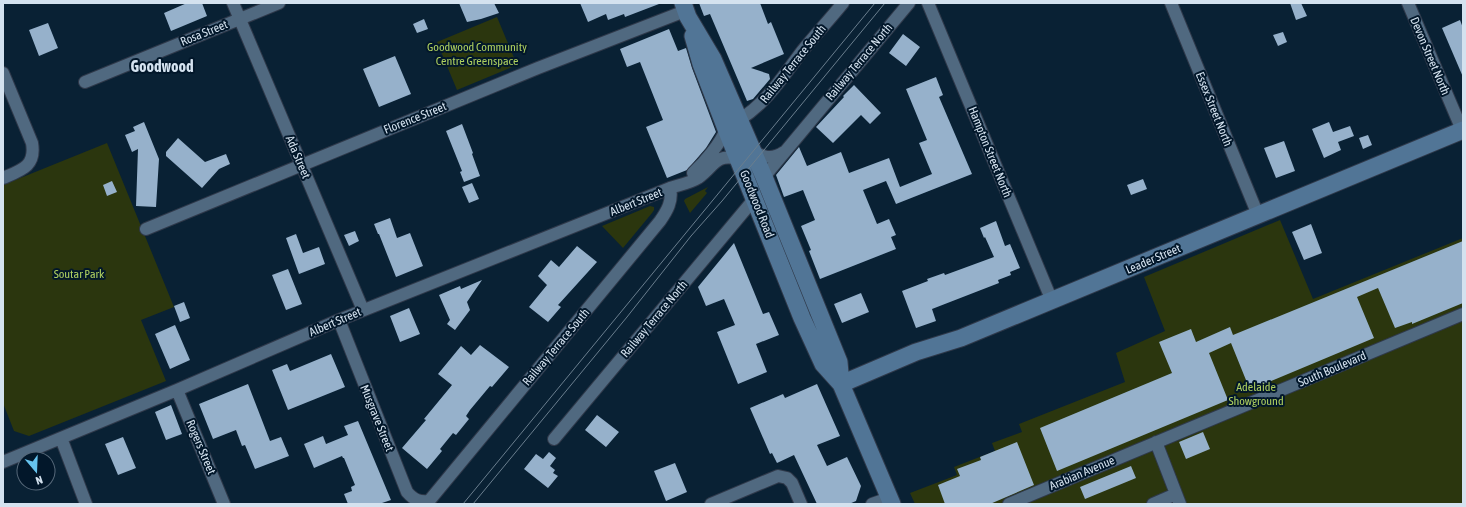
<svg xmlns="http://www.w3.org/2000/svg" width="1466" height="507" viewBox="0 0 1466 507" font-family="'Asap Condensed',sans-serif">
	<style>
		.green { fill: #2b360e }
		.building { fill: #96b1cb }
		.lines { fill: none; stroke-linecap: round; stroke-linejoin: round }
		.street-casing { stroke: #2f394a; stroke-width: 14 }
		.secondary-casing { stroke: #2f394a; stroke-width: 19 }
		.street { stroke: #506980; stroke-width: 12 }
		.secondary { stroke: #517596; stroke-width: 17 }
		.tram { stroke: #6a7e8e; stroke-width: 1 }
		.labels { text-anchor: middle; stroke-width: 4; stroke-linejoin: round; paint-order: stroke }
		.street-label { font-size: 12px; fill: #d4e2ef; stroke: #02172a }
		.park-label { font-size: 12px; fill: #afd05f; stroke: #02172a }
		.district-label { font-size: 16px; font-weight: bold; fill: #d4e2ef; stroke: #02172a }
	</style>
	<rect width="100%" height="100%" fill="#092134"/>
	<path class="green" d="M497,17L517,65L457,90L437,42Z
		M107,143L174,307L141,320L166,381L29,436L14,431L3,403V185Z
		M708,187L705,191L707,193L690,213L684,201L685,199Z
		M650,206L654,207V210L652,213L623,248L602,226Z
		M1280,220L1313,299L1463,238V504H915L910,493L957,475L954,467L995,451L992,443L1022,432L1019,424L1125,382L1116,353L1165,331L1144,277Z"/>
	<path class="building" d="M187,3H202L207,16L171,31L164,13Z
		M459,3H494L499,13L481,19L467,22Z
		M580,3H659V4L625,17L624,14L608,20L606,14L588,22Z
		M699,3H760L768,24L771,22L784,54L751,68L769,74L770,79L753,99L747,101L710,14L704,16Z
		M1290,3H1301L1307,16L1296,20Z
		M424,19L428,29L417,33L413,24Z
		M1460,20L1463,28V77L1442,28Z
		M48,23L58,48L39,56L29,30Z
		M669,29L678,51L686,48L692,68L716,132L706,148L687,170L667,178L646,127L663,120L640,62L627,67L620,49Z
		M1283,32L1287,42L1278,46L1273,35Z
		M903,34L920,47L906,66L889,53Z
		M395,56L411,94L379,107L363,69Z
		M936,77L943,95L939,97L972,174L896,204L886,181L863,190L877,224L889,219L896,235L891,237L896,249L820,279L809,251L811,250L801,226L815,220L803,190L784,197L776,175L799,147L807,166L841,152L849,173L889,158L900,187L932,174L919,143L927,140L906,89Z
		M854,85L881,113L870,124L861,115L833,143L816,127L844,97L843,96Z
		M144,122L159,159L156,207L136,206L138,149L132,152L125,135L135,131L133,127Z
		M1329,122L1333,132L1350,126L1354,136L1338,142L1341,150L1324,158L1312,129Z
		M462,124L473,153L472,154L480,176L464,182L460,172L462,171L446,131Z
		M1368,135L1372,145L1363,149L1359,138Z
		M178,138L205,162L226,154L230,164L219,169L202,188L166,156V152Z
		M1284,141L1295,171L1276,178L1264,148Z
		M1143,179L1147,189L1131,195L1127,185Z
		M112,181L117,192L107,196L103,185Z
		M472,183L479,199L469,203L462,187Z
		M390,218L397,238L410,233L423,266L396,277L379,234H378L374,224Z
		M996,221L1005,246L1010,244L1020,268L1010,272L1011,275L998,280L999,283L932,309L936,321L916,328L902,291L928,281L927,279L944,273L945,275L994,257L985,237L984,238L980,228Z
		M1311,224L1322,253L1304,260L1292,232Z
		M355,231L359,241L349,246L344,235Z
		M296,234L303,253L319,247L325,264L299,274L286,238Z
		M1463,241V303L1412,324V322L1395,328L1378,288L1357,297L1374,338L1250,390L1231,343L1209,353L1228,400L1057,471L1040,428L1172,373L1159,342L1191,329L1196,342L1230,327L1233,335Z
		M734,243L763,314L769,312L779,335L756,344L767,372L738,384L717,332L735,325L724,299L706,306L698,287Z
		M577,246L597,262L558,305L561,307L548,322L529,307L547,285L538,276L551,260L559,267Z
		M288,269L302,304L286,310L272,275Z
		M482,280L467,302L470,310L455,330L447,324L450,320L439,295L460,286L461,289Z
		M861,293L869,312L842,323L834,304Z
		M184,302L190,318L180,322L174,306Z
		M409,308L420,334L400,342L390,316Z
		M175,325L190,360L170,369L155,334Z
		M480,345L509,367L492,387L490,386L470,410L466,416L469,419L456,435L453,433L440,449L442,451L427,469L402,448L426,420L424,419L452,385L438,374L461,346L471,355Z
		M331,354L345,387L288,410L272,370L287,364L290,371Z
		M248,384L270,441L281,437L289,456L255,469L245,445L242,446L236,430L213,439L199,404Z
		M817,384L840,436L817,445L827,466L847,457L861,486L856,501L849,504H817L794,455L777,463L772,453L770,454L750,408L783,394L785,398Z
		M171,405L182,434L166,440L155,412Z
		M597,415L619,432L606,447L585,430Z
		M358,421L391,500L379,504H348L344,494L352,491L351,487L355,485L344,458H343L342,456L314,468L304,444L323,436L326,444L348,435L344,426Z
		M1203,432L1210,449L1186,459L1179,442Z
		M123,437L136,468L118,475L105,444Z
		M1017,442L1034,485L990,504H945L938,485L960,476L957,469L981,460L980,457Z
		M549,452L556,458L550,466L555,470L553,473L558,476L548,488L524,469L536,454L543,459Z
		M675,463L687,492L666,501L654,471Z
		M1131,466L1136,478L1085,499L1080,487Z"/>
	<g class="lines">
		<g class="street-casing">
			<path id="street" d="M233,3L363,310
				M928,3L1052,301
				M1171,3L1258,215
				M1408,3L1462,130
				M3,73L32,143C36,166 22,170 3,178
				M85,82L279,3
				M739,120C767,103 783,76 803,50C816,34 830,19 843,3
				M751,149C762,158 772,160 784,152
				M693,173C704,163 721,143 726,129
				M764,177L909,3
				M146,229L538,68L685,11
				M339,320L407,492C414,500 419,502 429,501L660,221C667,211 673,201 670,188
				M177,390L224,504
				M61,438L86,504
				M554,439L755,198
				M1156,442L1180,504
				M3,462L177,390L339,320L670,188C679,185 690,183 698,178C714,167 715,153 738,159
				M711,504L778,476L787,478L792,483L801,504
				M872,504L889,498
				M1009,504L1463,314
				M1153,504L1176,494"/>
		</g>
		<g class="secondary-casing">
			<path id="secondary" d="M683,3L688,17L713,59L764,177L839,362L841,384L892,504
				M693,36L701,64L726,129L802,318L823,364L841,384
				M841,384L916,352L961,338L1463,130"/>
		</g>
		<use href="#street" class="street"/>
		<use href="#secondary" class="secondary"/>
		<path class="tram" d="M463,504L875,3
			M473,504L627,317L691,236L722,201L885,3"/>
	</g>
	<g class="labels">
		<g class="street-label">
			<text transform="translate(204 33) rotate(-22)" y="4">Rosa Street</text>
			<text transform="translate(1430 56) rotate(67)" y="4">Devon Street North</text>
			<text transform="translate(859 62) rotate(-50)" y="4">Railway Terrace North</text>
			<text transform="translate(793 64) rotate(-51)" y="4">Railway Terrace South</text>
			<text transform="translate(1214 109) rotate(68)" y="4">Essex Street North</text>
			<text transform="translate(415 118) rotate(-22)" y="4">Florence Street</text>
			<text transform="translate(990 152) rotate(68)" y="4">Hampton Street North</text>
			<text transform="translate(298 157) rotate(67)" y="4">Ada Street</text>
			<text transform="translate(636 202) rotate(-22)" y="4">Albert Street</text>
			<text transform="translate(757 204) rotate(68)" y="4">Goodwood Road</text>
			<text transform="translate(1153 259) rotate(-23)" y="4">Leader Street</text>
			<text transform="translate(654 319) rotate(-50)" y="4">Railway Terrace North</text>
			<text transform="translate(335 322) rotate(-23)" y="4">Albert Street</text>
			<text transform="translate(556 347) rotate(-50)" y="4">Railway Terrace South</text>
			<text transform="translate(1332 369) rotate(-23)" y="4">South Boulevard</text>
			<text transform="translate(377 418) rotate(68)" y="4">Musgrave Street</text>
			<text transform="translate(201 447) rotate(67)" y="4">Rogers Street</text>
			<text transform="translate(1082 473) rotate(-23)" y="4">Arabian Avenue</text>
		</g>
		<g class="park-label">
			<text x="477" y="51">Goodwood Community<tspan x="477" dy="14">Centre Greenspace</tspan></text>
			<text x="79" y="278">Soutar Park</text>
			<text x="1256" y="391">Adelaide<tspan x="1256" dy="14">Showground</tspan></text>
		</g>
		<g class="district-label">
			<text x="162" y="72">Goodwood</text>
		</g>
	</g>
	<rect width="1466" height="507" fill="none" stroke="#d4e2ef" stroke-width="8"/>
	<g transform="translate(36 471) rotate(161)"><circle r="19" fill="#02172a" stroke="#566879"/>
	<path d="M0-3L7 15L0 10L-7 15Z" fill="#66c4ef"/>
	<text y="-6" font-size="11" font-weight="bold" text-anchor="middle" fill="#d4e2ef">N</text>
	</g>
</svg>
